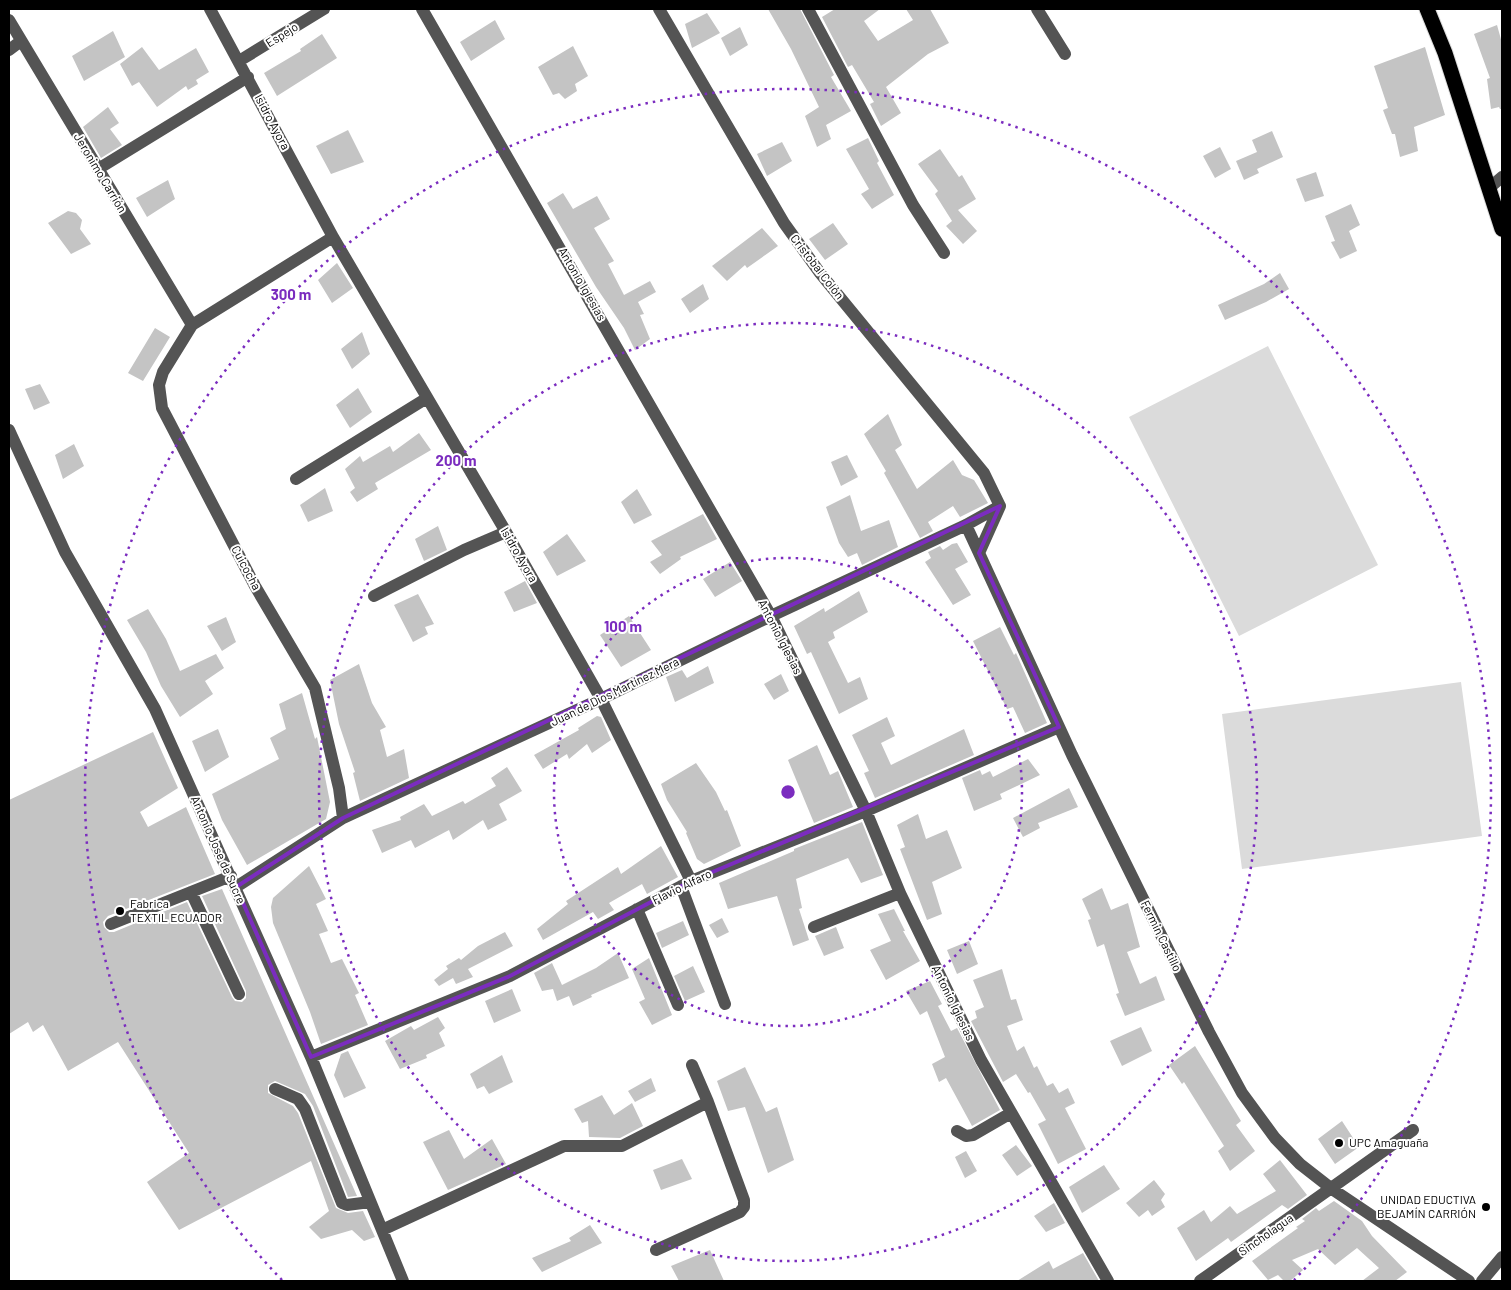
<svg xmlns="http://www.w3.org/2000/svg" width="1511" height="1290" viewBox="0 0 1511 1290" font-family="Barlow,sans-serif">
	<style>
		.green { fill: #dbdbdb }
		.building { fill: #c4c4c4 }
		.lines { fill: none; stroke-linecap: round; stroke-linejoin: round }
		.highway-casing { stroke: #dbdbdb; stroke-width: 17 }
		.minor { stroke: #545454; stroke-width: 12 }
		.highway { stroke: #000; stroke-width: 15 }
		.marked { fill: none; stroke: #7b2cbf; stroke-width: 4; stroke-linejoin: round }
		.ring { fill: none; stroke: #7b2cbf; stroke-width: 2.5; stroke-dasharray: 2.5 5 }
		.poi-dot { fill: #000; stroke: #fff; stroke-width: 2 }
		.labels { text-anchor: middle; stroke-width: 4; stroke-linejoin: round; paint-order: stroke }
		.street-label { font-size: 12px; fill: #000; stroke: #fff }
		.poi-label { font-size: 12px; fill: #000; stroke: #fff; text-anchor: start }
		.centre { fill: #7b2cbf; stroke: #fff; stroke-width: 2.5 }
		.ring-label { font-size: 15px; text-anchor: middle; font-weight: bold; fill: #7b2cbf; stroke: #fff; stroke-width: 4; stroke-linejoin: round; paint-order: stroke }
	</style>
	<rect width="100%" height="100%" fill="#fff"/>
	<path class="green" d="M1268,346L1378,565L1239,636L1129,417Z
		M1461,682L1482,836L1242,869L1222,714Z"/>
	<path class="building" d="M768,9H800L834,75L831,77L851,111L826,125L831,139L817,147L805,116L819,107L791,49Z
		M835,9H880L864,21L878,41L913,20L906,9H930L949,43L928,54L886,87L901,113L881,126L870,104L874,102L852,65L848,67L822,17Z
		M707,13L720,33L692,48L685,24Z
		M495,20L505,39L471,61L460,42Z
		M1497,25L1502,43V109H1500L1499,107L1491,109L1487,79L1490,78L1474,34Z
		M740,27L748,45L730,56L721,38Z
		M113,31L125,57L84,81L72,56Z
		M322,34L337,58L277,96L264,73L301,51L300,49Z
		M573,46L588,76L575,84L577,91L565,99L559,93L553,95L538,67Z
		M142,47L159,70L196,48L209,72L196,80L198,84L188,90L186,86L157,107L139,82L132,86L120,64Z
		M1425,47L1445,115L1414,127L1418,151L1400,157L1395,134H1392L1383,110L1388,108L1374,66Z
		M108,107L119,123L110,129L122,145L101,158L83,127Z
		M348,130L364,162L331,174L316,146Z
		M1272,131L1283,157L1257,169L1259,173L1244,180L1236,161L1257,152L1252,140Z
		M868,138L879,161L877,163L894,195L872,209L861,194L869,189L846,149Z
		M782,142L792,161L767,176L757,154Z
		M1220,147L1231,169L1215,178L1203,156Z
		M940,149L959,177L962,175L976,199L958,210L977,231L963,244L946,226L952,221L935,194L938,191L918,164Z
		M1316,172L1324,196L1305,202L1296,179Z
		M168,180L175,199L147,217L136,198Z
		M563,193L573,209L597,196L610,219L594,228L614,261L608,264L624,295L650,281L656,292L638,302L644,314L640,315L650,339L635,350L624,328L596,287L547,203Z
		M1351,204L1360,225L1349,231L1357,251L1340,259L1331,242L1335,241L1325,216Z
		M68,211L76,213L82,220L80,229L91,244L71,254L48,223Z
		M833,223L848,244L825,260L809,239Z
		M762,228L778,246L747,268L745,265L727,281L712,266Z
		M337,263L353,288L332,303L318,280Z
		M1280,273L1289,289L1266,302L1225,320L1218,305L1264,284Z
		M703,284L709,299L690,313L681,299Z
		M155,328L170,337L143,381L128,373Z
		M362,332L370,354L352,369L341,349Z
		M40,384L50,403L34,410L25,389Z
		M358,388L372,412L350,428L336,405Z
		M888,414L902,445L895,450L917,489L953,460L962,475L974,480L988,503L960,517L953,506L928,522L933,531L920,538L884,473L886,471L864,434Z
		M419,433L431,450L375,483L378,489L357,502L350,492L355,488L345,469L360,456L363,462L390,446L393,452Z
		M74,444L84,466L63,479L55,455Z
		M847,455L858,477L841,486L831,462Z
		M325,488L333,511L308,522L300,505Z
		M637,489L652,515L634,524L621,502Z
		M850,495L861,531L889,520L898,547L862,565L857,553L848,557L839,543L826,507Z
		M703,514L717,539L680,557L681,559L660,574L650,562L662,555L651,541Z
		M438,526L447,550L424,561L415,539Z
		M567,534L586,561L557,576L543,552Z
		M957,543L968,562L955,569L971,595L953,605L925,562L931,558L928,552L940,546L943,550L952,544Z
		M730,562L742,581L715,597L703,579Z
		M525,581L537,603L514,612L504,592Z
		M859,591L868,612L833,632L835,638L828,642L848,683L860,677L868,699L839,714L811,652L807,654L794,626L824,608L825,612Z
		M418,594L434,624L425,627L428,634L413,642L394,605Z
		M148,609L166,639L180,671L216,654L224,668L205,681L213,694L180,717L161,686L146,652L127,620Z
		M629,616L651,650L621,667L600,635Z
		M226,617L236,642L222,651L207,626Z
		M1000,627L1014,655L1016,653L1047,723L1025,733L1013,707L1007,709L973,641Z
		M359,664L372,703L386,727L380,730L387,757L404,749L409,778L360,801L353,773L355,772L339,724L330,680Z
		M708,666L714,683L675,702L666,677L682,670L687,678Z
		M781,674L789,691L774,700L764,684Z
		M302,693L315,739L317,737L330,802L326,819L247,865L222,820L212,794L279,759L270,738L286,729L279,704Z
		M597,716L601,717L611,740L592,753L587,744L569,759L567,754L543,769L534,755L579,730L578,728Z
		M887,717L895,736L881,743L891,765L964,729L974,755L875,798L864,773L869,771L852,735Z
		M218,729L229,757L205,772L192,741Z
		M153,732L178,788L140,812L148,827L186,807L215,874L108,916L103,922L104,927L109,932H114L187,902L232,997L235,1001L242,1002L246,998V991L202,896L222,889L357,1196L348,1197L313,1106L305,1094L275,1081L268,1085V1093L293,1106L298,1113L336,1208L348,1213L363,1211L375,1237L364,1241L352,1230L321,1239L309,1227L329,1211L311,1161L179,1230L147,1182L189,1153L118,1042L68,1071L43,1025L33,1032L28,1022L9,1034V800Z
		M817,745L830,775L838,771L853,807L814,823L788,760Z
		M1028,759L1040,775L1000,794L1002,799L974,811L962,778L980,770L982,775L990,771L993,777Z
		M696,763L716,792L725,811L727,810L741,846L704,864L697,859L686,833L687,832L667,800L661,784Z
		M507,767L522,791L499,804L507,820L488,830L483,820L453,840L449,830L415,848L411,840L382,853L372,830L401,820L400,817L424,804L432,816L463,801L465,804L496,786L491,778Z
		M1069,788L1078,807L1038,823L1040,828L1023,837L1013,818Z
		M918,814L926,839L947,830L962,868L932,882L942,914L927,920L900,849L905,847L897,825Z
		M862,822L883,875L861,883L848,858L796,879L802,908L799,909L809,940L793,946L777,896L728,909L719,883L794,851V849Z
		M661,846L678,877L647,894L642,884L609,903L614,910L598,919L593,912L543,940L537,929L568,904L566,901L618,867L621,874Z
		M309,866L326,899L316,904L328,931L319,934L331,963L342,959L359,993L355,995L368,1025L321,1044L310,1012L273,923L271,907L273,898Z
		M1102,888L1111,910L1128,903L1140,947L1127,952L1140,984L1156,976L1165,1000L1125,1016L1116,994L1119,993L1104,944L1097,947L1088,920L1091,919L1082,899Z
		M894,909L905,931H903L920,961L886,980L870,950L891,941L878,914Z
		M722,918L729,932L717,938L709,925Z
		M683,921L689,935L662,948L656,933Z
		M836,927L844,948L824,956L815,936Z
		M505,932L513,946L468,969L473,977L456,984L453,978L439,986L434,980L448,969L446,966L459,958L461,960L478,946Z
		M969,941L978,964L957,974L947,950Z
		M618,953L629,978L591,995L592,997L573,1006L569,996L557,1001L553,989L542,991L534,973L552,963L562,985L596,968Z
		M649,958L672,1015L652,1025L639,1002L645,999L632,969Z
		M693,966L705,992L685,1001L674,976Z
		M1002,969L1011,1000L1016,999L1023,1020L1007,1026L1017,1051L1024,1046L1034,1068L1037,1066L1047,1086L1053,1083L1059,1093L1068,1088L1075,1103L1065,1108L1086,1149L1058,1164L1038,1124L1046,1120L1030,1092L1028,1093L1016,1074L1003,1082L971,1021L977,1018L975,1011L984,1007L973,980Z
		M930,981L942,1004L938,1006L951,1031L957,1028L1000,1110L972,1126L946,1078L939,1082L932,1064L945,1057L927,1011L920,1015L906,991Z
		M512,989L521,1011L494,1023L485,1001Z
		M438,1017L445,1028L439,1033L445,1046L426,1055L427,1058L400,1069L385,1041L411,1026L414,1030Z
		M1141,1027L1152,1051L1122,1066L1110,1041Z
		M1195,1046L1241,1121L1236,1125L1255,1151L1230,1171L1218,1151L1224,1146L1184,1082L1182,1084L1169,1065Z
		M348,1051L366,1088L344,1098L334,1075L341,1054Z
		M502,1055L513,1082L489,1094L484,1086L477,1089L470,1074Z
		M745,1067L766,1112L777,1107L794,1160L768,1173L745,1107L728,1111L717,1081Z
		M651,1078L656,1091L635,1102L628,1091Z
		M602,1095L614,1115L632,1103L643,1126L620,1138L589,1137L588,1121L582,1123L574,1109Z
		M1342,1121L1359,1147L1335,1164L1318,1139Z
		M449,1130L464,1159L492,1139L506,1164L448,1190L423,1142Z
		M1016,1145L1032,1166L1017,1176L1002,1155Z
		M966,1151L977,1171L965,1178L955,1157Z
		M682,1159L692,1179L661,1190L653,1170Z
		M1280,1160L1307,1195L1288,1209L1282,1205L1231,1242L1228,1238L1196,1261L1177,1228L1204,1210L1211,1222L1230,1206L1237,1214L1276,1191L1263,1174Z
		M1104,1165L1120,1189L1082,1213L1069,1187Z
		M1154,1180L1165,1194L1161,1200L1165,1207L1152,1216L1148,1210L1139,1217L1126,1203Z
		M1334,1201L1362,1221L1372,1236L1407,1272L1395,1281H1362L1379,1268L1357,1248L1335,1265L1318,1249L1292,1260L1303,1270L1290,1281H1284L1278,1275L1268,1280L1252,1261L1298,1228L1296,1227L1305,1221L1302,1219L1316,1208L1319,1211Z
		M1054,1203L1065,1223L1046,1232L1034,1216Z
		M590,1225L602,1243L542,1272L532,1258L571,1241L569,1238Z
		M710,1250L724,1281H679L671,1266Z
		M1083,1253L1099,1281H1017L1049,1261L1053,1269Z"/>
	<g class="lines">
		<g class="highway-casing">
			<path id="highway" d="M1427,9L1445,53L1502,229"/>
		</g>
		<path class="minor" d="M210,9L333,237L192,325L163,372L159,385L162,408L255,586L315,688L339,788L343,818
			M422,9L771,616L866,811L900,893L981,1060L1108,1281
			M659,9L784,223L820,273L984,473L1000,506
			M808,9L913,205L944,253
			M1037,9L1065,54
			M9,20L192,325
			M9,50L21,41
			M239,61L324,9
			M98,169L248,77
			M1488,189L1502,177
			M333,237L506,532L601,699L691,881
			M9,430L65,552L155,709L311,1057L403,1281
			M296,479L427,398
			M1000,506L979,553L1072,755L1209,1032L1242,1093L1275,1138L1300,1164L1332,1189L1469,1281
			M966,525L979,553
			M374,596L464,550L506,532
			M681,886L725,1004
			M236,887L343,818L601,699L771,616L966,525L1000,506
			M191,892L239,994
			M637,909L678,1005
			M111,924L231,876
			M814,927L900,893
			M311,1057L510,976L691,881L866,811L1059,727
			M275,1089L298,1099L305,1109L342,1203L347,1205L370,1202
			M957,1131L966,1136L973,1135L1011,1113
			M382,1230L564,1146H622L708,1102
			M656,1250L740,1212L744,1207V1200L708,1102L692,1065
			M1200,1281L1413,1130
			M1482,1281L1502,1257"/>
		<use href="#highway" class="highway"/>
	</g>
	<path class="marked" d="M1000,506L979,553L1059,727L691,881L510,976L311,1057L236,887L343,818Z"/>
	<g class="ring">
		<circle cx="788" cy="792" r="234"/>
		<circle cx="788" cy="792" r="469"/>
		<path d="M282 1280A703 703 0 1 1 1294 1280"/>
	</g>
	<g class="poi-dot">
		<circle cx="120" cy="911" r="5"/>
		<circle cx="1339" cy="1143" r="5"/>
		<circle cx="1486" cy="1207" r="5"/>
	</g>
	<g class="labels">
		<g class="street-label">
			<text transform="translate(282 35) rotate(-32)" y="4">Espejo</text>
			<text transform="translate(272 122) rotate(62)" y="4">Isidro Ayora</text>
			<text transform="translate(100 173) rotate(59)" y="4">Jeronimo Carrión</text>
			<text transform="translate(817 267) rotate(52)" y="4">Cristobal Colón</text>
			<text transform="translate(582 284) rotate(60)" y="4">Antonio Iglesias</text>
			<text transform="translate(519 555) rotate(60)" y="4">Isidro Ayora</text>
			<text transform="translate(246 568) rotate(62)" y="4">Cuicocha</text>
			<text transform="translate(780 637) rotate(63)" y="4">Antonio Iglesias</text>
			<text transform="translate(615 692) rotate(-26)" y="4">Juan de Dios Martínez Mera</text>
			<text transform="translate(218 850) rotate(66)" y="4">Antonio Jose de Sucre</text>
			<text transform="translate(682 887) rotate(-26)" y="4">Flavio Alfaro</text>
			<text transform="translate(1161 936) rotate(64)" y="4">Fermin Castillo</text>
			<text transform="translate(953 1003) rotate(64)" y="4">Antonio Iglesias</text>
			<text transform="translate(1266 1235) rotate(-35)" y="4">Sincholagua</text>
		</g>
		<g class="poi-label">
			<text x="130" y="908">Fabrica<tspan x="130" dy="14">TEXTIL ECUADOR</tspan></text>
			<text x="1349" y="1147">UPC Amaguaña</text>
			<text x="1476" y="1204" text-anchor="end">UNIDAD EDUCTIVA<tspan x="1476" dy="14">BEJAMÍN CARRIÓN</tspan></text>
		</g>
	</g>
	<circle cx="788" cy="792" r="8" class="centre"/>
	<g class="ring-label">
		<text x="291" y="300">300 m</text>
		<text x="456" y="466">200 m</text>
		<text x="623" y="632">100 m</text>
	</g>
	<rect width="1511" height="1290" fill="none" stroke="#000000" stroke-width="20"/>
</svg>
